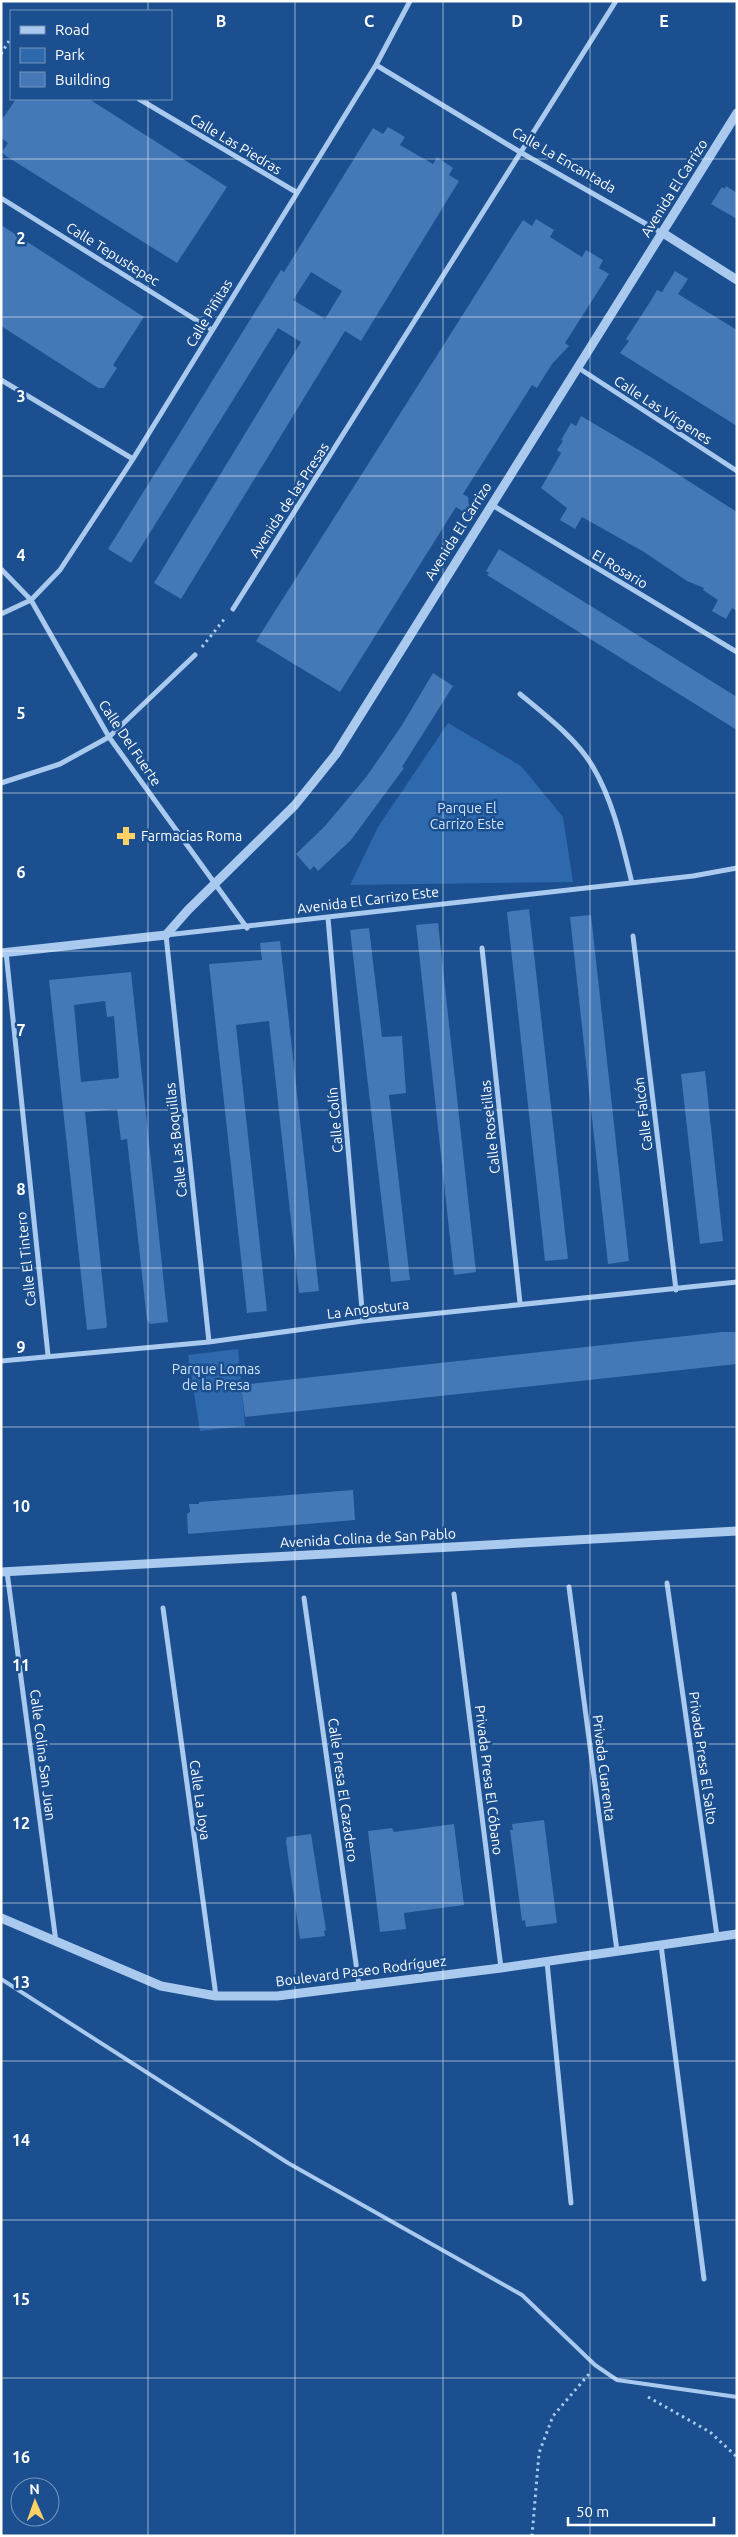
<svg xmlns="http://www.w3.org/2000/svg" width="738" height="2537" viewBox="0 0 738 2537" font-family="Ubuntu,sans-serif">
	<style>
		.park { fill: #2e69ad }
		.building { fill: #4478b7; fill-rule: evenodd }
		.lines { fill: none; stroke-linecap: round; stroke-linejoin: round }
		.path { stroke: #a9c9ee; stroke-width: 3; stroke-dasharray: 2.5 4; stroke-linecap: butt }
		.service { stroke: #a9c9ee; stroke-width: 4 }
		.minor { stroke: #a9c9ee; stroke-width: 5 }
		.tertiary { stroke: #a9c9ee; stroke-width: 9 }
		.grid { fill: none; stroke: #fff; stroke-width: 1; stroke-opacity: 0.55 }
		.labels { text-anchor: middle; stroke-width: 5; stroke-linejoin: round; paint-order: stroke }
		.street-label { font-size: 14px; fill: #fff; stroke: #1b4f8f }
		.park-label { font-size: 14px; fill: #cfe3fa; stroke: #1b4f8f }
		.poi-label { font-size: 14px; fill: #fff; stroke: #1b4f8f; text-anchor: start }
		.grid-label { font-size: 16px; text-anchor: middle; font-weight: bold; fill: #fff; stroke: #1b4f8f; stroke-width: 5; stroke-linejoin: round; paint-order: stroke }
	</style>
	<rect width="100%" height="100%" fill="#1b4f8f"/>
	<path class="park" d="M448,723L521,766L563,817L573,882L350,885L378,827Z
		M238,1349L245,1426L200,1431L188,1355Z"/>
	<path class="building" d="M16,99H89L227,187L177,263L6,156L2,152L8,143L1,138V121Z
		M388,127L405,137L400,145L433,164L437,157L453,168L449,175L459,181L361,341L345,331L181,599L154,583L301,342L278,328L131,563L108,549L281,270L284,272L373,128L383,134ZM311,272L342,291L325,319L293,300Z
		M726,186L737,193V219L711,204L722,187L725,189Z
		M536,219L554,230L550,237L582,257L586,250L603,260L599,268L609,274L565,343L569,346L552,364L537,388L532,385L463,494L468,497L470,516L456,507L340,692L256,641L512,237L523,220L532,226Z
		M1,225L144,317L113,365L117,368L104,388H98L1,326Z
		M675,271L688,279L678,294L737,330V426L620,353L629,341L626,339L650,302L657,290L662,292Z
		M581,416L654,459L737,512V611L732,608L726,619L712,611L718,600L703,590L704,588L687,581L644,552L582,517L575,529L560,520L567,508L541,488L561,453L557,450L563,441L561,440L571,423L576,426Z
		M499,549L737,697V730L487,575L489,573L486,571Z
		M433,673L453,686L402,767L404,768L351,840L318,871L314,866L310,870L296,854L325,826L367,776L402,725Z
		M529,909L568,1259L545,1261L507,912Z
		M591,915L629,1261L608,1264L570,917Z
		M438,923L476,1272L454,1275L416,925Z
		M369,928L382,1037L402,1036L406,1093L389,1095L410,1280L391,1282L350,930Z
		M280,941L319,1291L299,1293L269,1021L236,1025L267,1311L247,1313L209,964L262,960L260,943Z
		M131,972L168,1322L150,1324L147,1320L127,1139L121,1140L117,1109L85,1112L107,1325L106,1328L87,1330L49,980ZM105,1001L107,1017L114,1016L119,1078L81,1082L74,1005Z
		M705,1071L723,1241L700,1244L681,1074Z
		M722,1332H737V1364L245,1417L241,1385Z
		M353,1490L355,1520L188,1534L187,1514L190,1512L189,1504H199V1502Z
		M544,1820L557,1923L526,1927L525,1920L522,1921L510,1830H513L512,1824Z
		M454,1824L464,1905L404,1913L406,1929L380,1932L368,1831L392,1828L394,1832Z
		M311,1834L326,1930L324,1931L325,1936L300,1939L286,1842L287,1837Z"/>
	<g class="lines">
		<path class="path" d="M1,54L9,41
			M202,647L226,617
			M648,2397L710,2432L737,2457
			M532,2536L539,2453L553,2416L589,2374"/>
		<path class="service" d="M1,1979L288,2163L522,2295L595,2365L617,2380L737,2397"/>
		<path class="minor" d="M376,65L520,152L662,233
			M139,99L296,192
			M1,198L212,330
			M577,367L737,471
			M1,380L133,459
			M492,505L737,652
			M1,569L31,600L109,737L247,928
			M233,609L616,1
			M1,614L31,600L60,570L133,459L376,65L410,1
			M520,694C544,714 577,739 593,767C614,803 622,843 632,883
			M1,783L60,764L109,737L195,655
			M328,918L363,1321
			M633,936L676,1290
			M482,948L520,1303
			M6,952L48,1355
			M209,1342L166,935L693,876L737,868
			M1,1361L209,1342L363,1321L737,1282
			M7,1572L56,1942
			M667,1583L717,1936
			M569,1587L617,1951
			M454,1594L501,1968
			M304,1598L359,1985
			M163,1608L216,1996
			M661,1945L704,2279
			M547,1962L571,2203"/>
		<path class="tertiary" d="M663,233L737,280
			M1,953L166,935L188,910L295,805L336,754L737,113
			M1,1572L737,1531
			M1,1918L161,1986L216,1996H277L501,1968L737,1934"/>
	</g>
	<path class="grid" d="M148,1V11M295,1V2536M443,1V2536M590,1V2536M148,99V2536M1,159H737M1,317H737M1,476H737M1,634H737M1,793H737M1,951H737M1,1110H737M1,1268H737M1,1427H737M1,1586H737M1,1744H737M1,1903H737M1,2061H737M1,2220H737M1,2378H737"/>
	<defs>
		<g id="pharmacy-bare" transform="scale(1.5)"><path d="M-2-6h4v4h4v4h-4v4h-4v-4h-4v-4h4Z" fill="#ffd166" stroke="#1b4f8f" stroke-width="2.5" paint-order="stroke"/></g>
	</defs>
	<g fill-rule="evenodd">
		<use href="#pharmacy-bare" x="126" y="836"/>
	</g>
	<g class="labels">
		<g class="street-label">
			<text transform="translate(236 144) rotate(31)" y="5">Calle Las Piedras</text>
			<text transform="translate(564 160) rotate(30)" y="5">Calle La Encantada</text>
			<text transform="translate(674 188) rotate(-58)" y="5">Avenida El Carrizo</text>
			<text transform="translate(113 254) rotate(32)" y="5">Calle Tepustepec</text>
			<text transform="translate(209 313) rotate(-59)" y="5">Calle Piñitas</text>
			<text transform="translate(663 410) rotate(33)" y="5">Calle Las Virgenes</text>
			<text transform="translate(289 500) rotate(-57)" y="5">Avenida de las Presas</text>
			<text transform="translate(458 531) rotate(-58)" y="5">Avenida El Carrizo</text>
			<text transform="translate(620 569) rotate(31)" y="5">El Rosario</text>
			<text transform="translate(130 743) rotate(56)" y="5">Calle Del Fuerte</text>
			<text transform="translate(368 900) rotate(-7)" y="5">Avenida El Carrizo Este</text>
			<text transform="translate(643 1114) rotate(-97)" y="5">Calle Falcón</text>
			<text transform="translate(335 1120) rotate(-95)" y="5">Calle Colín</text>
			<text transform="translate(490 1127) rotate(-96)" y="5">Calle Rosetillas</text>
			<text transform="translate(176 1140) rotate(-96)" y="5">Calle Las Boquillas</text>
			<text transform="translate(26 1259) rotate(-96)" y="5">Calle El Tintero</text>
			<text transform="translate(368 1309) rotate(-7)" y="5">La Angostura</text>
			<text transform="translate(368 1538) rotate(-3)" y="5">Avenida Colina de San Pablo</text>
			<text transform="translate(43 1755) rotate(83)" y="5">Calle Colina San Juan</text>
			<text transform="translate(703 1758) rotate(82)" y="5">Privada Presa El Salto</text>
			<text transform="translate(604 1768) rotate(83)" y="5">Privada Cuarenta</text>
			<text transform="translate(489 1780) rotate(83)" y="5">Privada Presa El Cóbano</text>
			<text transform="translate(343 1790) rotate(82)" y="5">Calle Presa El Cazadero</text>
			<text transform="translate(200 1800) rotate(82)" y="5">Calle La Joya</text>
			<text transform="translate(361 1971) rotate(-7)" y="5">Boulevard Paseo Rodríguez</text>
		</g>
		<g class="park-label">
			<text x="467" y="813">Parque El<tspan x="467" dy="16">Carrizo Este</tspan></text>
			<text x="216" y="1374">Parque Lomas<tspan x="216" dy="16">de la Presa</tspan></text>
		</g>
		<g class="poi-label">
			<text x="141" y="841">Farmacias Roma</text>
		</g>
	</g>
	<g class="grid-label">
		<text x="221" y="27">B</text>
		<text x="369" y="27">C</text>
		<text x="517" y="27">D</text>
		<text x="664" y="27">E</text>
		<text x="21" y="244">2</text>
		<text x="21" y="402">3</text>
		<text x="21" y="561">4</text>
		<text x="21" y="719">5</text>
		<text x="21" y="878">6</text>
		<text x="21" y="1036">7</text>
		<text x="21" y="1195">8</text>
		<text x="21" y="1353">9</text>
		<text x="21" y="1512">10</text>
		<text x="21" y="1671">11</text>
		<text x="21" y="1829">12</text>
		<text x="21" y="1988">13</text>
		<text x="21" y="2146">14</text>
		<text x="21" y="2305">15</text>
		<text x="21" y="2463">16</text>
	</g>
	<rect width="738" height="2537" fill="none" stroke="#ffffff" stroke-width="5"/>
	<rect x="10" y="10" width="162" height="90" fill="#1b4f8f" stroke="#7695bc"/>
	<rect x="20" y="26" width="25" height="8" fill="#a9c9ee" stroke="#7695bc"/>
	<text x="55" y="35" font-size="15" fill="#ffffff">Road</text>
	<rect x="20" y="48" width="25" height="15" fill="#2e69ad" stroke="#7695bc"/>
	<text x="55" y="60" font-size="15" fill="#ffffff">Park</text>
	<rect x="20" y="72" width="25" height="15" fill="#4478b7" stroke="#7695bc"/>
	<text x="55" y="85" font-size="15" fill="#ffffff">Building</text>
	<g transform="translate(35 2502) rotate(358)"><circle r="24" fill="#1b4f8f" stroke="#7695bc"/>
	<path d="M0-4L9 19L0 12L-9 19Z" fill="#ffd166"/>
	<text y="-8" font-size="14" font-weight="bold" text-anchor="middle" fill="#ffffff">N</text>
	</g>
	<path d="M568 2517v8h146v-8" fill="none" stroke="#ffffff" stroke-width="2.5"/>
	<text x="576" y="2517" font-size="15" fill="#ffffff" stroke="#1b4f8f" stroke-width="4" paint-order="stroke">50 m</text>
</svg>
